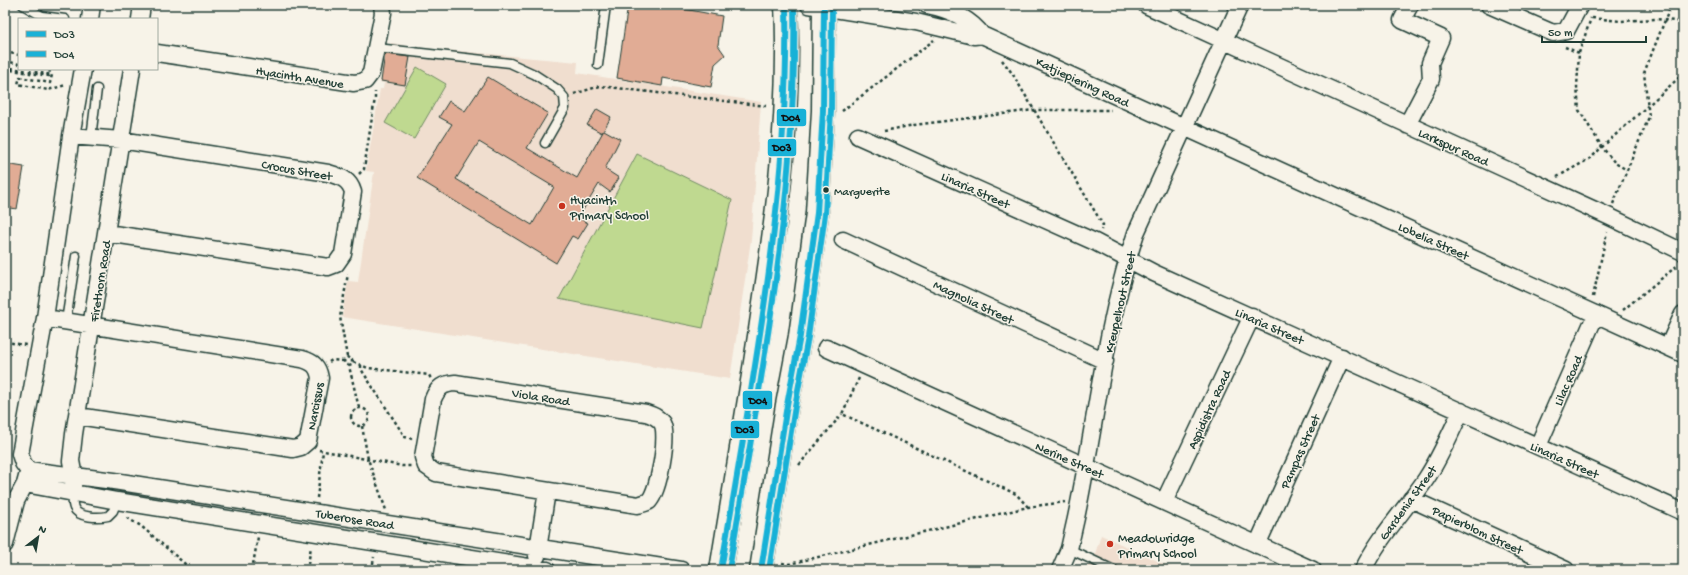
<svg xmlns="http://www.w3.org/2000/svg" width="1688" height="575" viewBox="0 0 1688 575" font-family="'Gochi Hand',sans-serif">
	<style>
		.built { fill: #f0decf }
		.green { fill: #bfd990; stroke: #6f8b62 }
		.building { fill: #e1ac95; stroke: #1f3d34; fill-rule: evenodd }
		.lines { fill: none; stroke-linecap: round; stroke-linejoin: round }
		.lane-casing { stroke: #1f3d34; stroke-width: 11 }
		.street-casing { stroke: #1f3d34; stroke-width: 19 }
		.secondary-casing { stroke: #1f3d34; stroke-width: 25 }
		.path { stroke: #1f3d34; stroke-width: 2.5; stroke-dasharray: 3 3; stroke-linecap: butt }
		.lane { stroke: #f7f3e8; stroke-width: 8 }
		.street { stroke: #f7f3e8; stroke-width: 16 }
		.secondary { stroke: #f7f3e8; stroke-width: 22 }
		.path-bridge { stroke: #1f3d34; stroke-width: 2.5; stroke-dasharray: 3 3; stroke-linecap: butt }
		.bus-1-casing { stroke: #f7f3e8; stroke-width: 9 }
		.bus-2-casing { stroke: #f7f3e8; stroke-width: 9 }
		.bus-1 { stroke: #19b1d7; stroke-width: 6 }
		.bus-2 { stroke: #19b1d7; stroke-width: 6 }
		.bus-dot { fill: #1f3d34; stroke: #f7f3e8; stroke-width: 1.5 }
		.poi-dot { fill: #c8321e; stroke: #f7f3e8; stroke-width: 1.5 }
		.labels { text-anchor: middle; stroke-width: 3; stroke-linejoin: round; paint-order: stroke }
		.bus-label { font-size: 12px; fill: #1f3d34; stroke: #f7f3e8; text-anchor: start }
		.street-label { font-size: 13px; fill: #1f3d34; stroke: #f7f3e8 }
		.poi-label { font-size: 13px; fill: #1f3d34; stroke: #f7f3e8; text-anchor: start }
		.line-badge { stroke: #f7f3e8; stroke-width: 1.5 }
		.pale-badge-label { font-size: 11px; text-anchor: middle; font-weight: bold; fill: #111 }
	</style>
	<rect width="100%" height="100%" fill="#f7f3e8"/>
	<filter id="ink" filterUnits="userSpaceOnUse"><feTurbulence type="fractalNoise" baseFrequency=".025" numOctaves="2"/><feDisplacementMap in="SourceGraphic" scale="8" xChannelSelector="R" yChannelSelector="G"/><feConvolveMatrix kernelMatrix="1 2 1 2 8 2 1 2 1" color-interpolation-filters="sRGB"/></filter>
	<g filter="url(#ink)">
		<path class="built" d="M391,43L413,47L578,62L577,73L761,102L751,240L730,379L342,317L348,281L358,282L374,172L366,171L380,89H383L384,83L380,82L385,54L390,55Z
			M1101,535L1177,570H1086L1095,554Z"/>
		<path class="green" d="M417,67L446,84L414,139L385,123Z
			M637,154L732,200L703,328L559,299Z"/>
		<path class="building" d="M628,5H662L722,16L718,45L725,55L715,64L711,87L663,78L662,86L617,78Z
			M385,54L410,57L405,85L381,81Z
			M488,77L548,113L527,148L577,178L604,130L620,139L605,169L619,178L610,192L599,184L578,218L588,223L578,239L572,236L556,263L417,178L452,124L439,117L449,101L465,111ZM479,142L554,187L532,225L456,179Z
			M597,109L611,117L602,133L587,125Z
			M5,164L24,167L17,209L5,207Z"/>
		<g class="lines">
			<g class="lane-casing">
				<path id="lane" d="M23,5L42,16L65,19
					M377,48L510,63L534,74L557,89L564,97L565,108L545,143
					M598,65L606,5
					M91,138L97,89
					M66,321L76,256
					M72,492C73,497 72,504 74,508C78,518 99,518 108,516L113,511L117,501
					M1069,549L1114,570"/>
			</g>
			<g class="street-casing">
				<path id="street" d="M809,5L916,22L974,36L982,35
					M927,5C947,9 970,18 982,35L1683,354
					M1146,5L1610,217L1683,252
					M1489,5L1553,33L1566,31L1580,5
					M90,19L92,5
					M140,19L142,5
					M157,53L354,83L365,81L371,73L383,13L382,5
					M1407,125L1431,79L1430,63L1441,38L1402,20L1410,5
					M71,136L121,140L328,173C341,177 349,179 353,192L343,254L336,264L328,267L107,233
					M858,136L1095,242L1154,273L1683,512
					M843,240L1105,361
					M45,318L302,359C313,362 318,366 320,378L308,441L301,447L293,449L78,416
					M1668,347L1683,314
					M826,348L1313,570
					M455,383L646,413C652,415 658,417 662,423C669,435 659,490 649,501C646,503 641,504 638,505L436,473L426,466L423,457L433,399C438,387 443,384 455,383Z
					M1538,446L1596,314
					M28,470L114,481L681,570
					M28,470L23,463L20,454L45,318L71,136L83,69
					M25,484L117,501L547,570
					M73,486L74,477L71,461L74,434L132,69
					M1411,499L1566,570
					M1164,502L1252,316
					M5,544L16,501L25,484L28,473
					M1257,545L1342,357
					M537,556L547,491
					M1060,570L1069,549L1076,518C1096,423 1105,325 1136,233L1240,5
					M1363,570C1379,537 1405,510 1426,479C1440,458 1450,434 1461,411"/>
			</g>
			<g class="secondary-casing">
				<path id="secondary" d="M721,570C732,505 742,440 753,375C772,253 792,129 786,5
					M761,570L787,405L800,336L817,213L823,111L824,5"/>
			</g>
			<path class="path" d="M1592,18L1620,21L1656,19L1683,22
				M1565,47L1579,53L1577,87L1579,110L1602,147L1615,163L1627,170
				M5,52L19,55
				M1579,53L1591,18
				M1002,60L1012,73L1103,225L1101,230
				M5,61L19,64
				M5,67L52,75L50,83L20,77L18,84L48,90L66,85
				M574,94L600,86L766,106
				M842,111L934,40
				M884,131L914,125L1034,110H1111
				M359,174L364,169L375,98V92
				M1557,177L1591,158L1602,147L1683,74
				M1613,204L1649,117L1644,73L1671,5
				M1593,297L1607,232
				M1623,310L1678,265
				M5,342L26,345
				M347,357L340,317L348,274
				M329,362L332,360L344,361
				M353,362L368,368L429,375L431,379
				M361,365V369L405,437L412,439
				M349,366L345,364L344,361L347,357L352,360V365L349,366L359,408
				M859,378L842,414L1016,494L1028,507
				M351 417a9 9 0 1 1 18 0a9 9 0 1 1-18 0Z
				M362,426L368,459L386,510
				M319,450L402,466H412
				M799,465L842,414
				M317,498L323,451
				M127,518L141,526L192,570
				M782,563L789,564L1028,507L1065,502
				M252,570L258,537
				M307,570L311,547
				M372,570L374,557"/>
			<use href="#lane" class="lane"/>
			<use href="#street" class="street"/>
			<use href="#secondary" class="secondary"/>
			<path class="path-bridge" d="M5,69L49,76L50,69"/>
			<g class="bus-1-casing">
				<path id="bus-1" d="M721,570C752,383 790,195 786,5
					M761,570L787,405L800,336L817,213L823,111L824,5"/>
			</g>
			<g class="bus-2-casing">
				<path id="bus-2" d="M729,570C760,383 798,195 794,5
					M769,570L795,406L808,337L825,214L831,111L832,5"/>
			</g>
			<use href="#bus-1" class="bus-1"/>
			<use href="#bus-2" class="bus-2"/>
		</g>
	</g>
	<circle class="bus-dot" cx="826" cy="190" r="3.5"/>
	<g class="poi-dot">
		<circle cx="562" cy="206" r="4"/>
		<circle cx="1110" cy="544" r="4"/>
	</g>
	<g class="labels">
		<g class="bus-label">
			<text x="834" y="195">Marguerite</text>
		</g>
		<g class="street-label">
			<text transform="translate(300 76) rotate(9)" y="5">Hyacinth Avenue</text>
			<text transform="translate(1083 81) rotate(25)" y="5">Katjiepiering Road</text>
			<text transform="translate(1454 146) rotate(24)" y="5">Larkspur Road</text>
			<text transform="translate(297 169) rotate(10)" y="5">Crocus Street</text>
			<text transform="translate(976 189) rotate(24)" y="5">Linaria Street</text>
			<text transform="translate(1434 240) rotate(24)" y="5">Lobelia Street</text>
			<text transform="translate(99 281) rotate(-81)" y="5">Firethorn Road</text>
			<text transform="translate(974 301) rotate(25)" y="5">Magnolia Street</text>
			<text transform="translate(1119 302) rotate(-77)" y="5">Kreupelhout Street</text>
			<text transform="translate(1270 325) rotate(24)" y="5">Linaria Street</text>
			<text transform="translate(1567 380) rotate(-66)" y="5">Lilac Road</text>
			<text transform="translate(541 396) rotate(9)" y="5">Viola Road</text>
			<text transform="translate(314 406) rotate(-80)" y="5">Narcissus</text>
			<text transform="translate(1208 409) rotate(-65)" y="5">Aspidistra Road</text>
			<text transform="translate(1299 451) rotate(-66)" y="5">Pampas Street</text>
			<text transform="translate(1070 459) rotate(24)" y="5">Nerine Street</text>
			<text transform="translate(1565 459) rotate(24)" y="5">Linaria Street</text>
			<text transform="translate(1407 502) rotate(-54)" y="5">Gardenia Street</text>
			<text transform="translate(355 518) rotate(9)" y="5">Tuberose Road</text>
			<text transform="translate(1478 529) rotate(25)" y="5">Papierblom Street</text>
		</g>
		<g class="poi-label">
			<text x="570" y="204">Hyacinth<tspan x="570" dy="15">Primary School</tspan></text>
			<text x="1118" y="542">Meadowridge<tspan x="1118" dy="15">Primary School</tspan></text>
		</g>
	</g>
	<g class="line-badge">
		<rect x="776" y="108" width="31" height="19" rx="4" fill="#19b1d7"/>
		<rect x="767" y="138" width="30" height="19" rx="4" fill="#19b1d7"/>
		<rect x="742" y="390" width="31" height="20" rx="4" fill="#19b1d7"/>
		<rect x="730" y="420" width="30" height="19" rx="4" fill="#19b1d7"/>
	</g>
	<g class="pale-badge-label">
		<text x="791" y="121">D04</text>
		<text x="782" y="151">D03</text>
		<text x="758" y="404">D04</text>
		<text x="745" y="433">D03</text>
	</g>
	<rect width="1688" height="575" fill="none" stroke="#f7f3e8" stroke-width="20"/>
	<rect x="10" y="10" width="1668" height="555" fill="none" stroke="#1f3d34" stroke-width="1.5" filter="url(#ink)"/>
	<rect x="18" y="18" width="140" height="52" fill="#f7f3e8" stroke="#a1aaa0"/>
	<rect x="26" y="31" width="20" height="6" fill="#19b1d7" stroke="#a1aaa0"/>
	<text x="54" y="38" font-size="12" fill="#1f3d34">D03</text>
	<rect x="26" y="51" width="20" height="6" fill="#19b1d7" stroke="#a1aaa0"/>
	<text x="54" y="58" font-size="12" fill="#1f3d34">D04</text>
	<g transform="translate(38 537) rotate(31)" stroke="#f7f3e8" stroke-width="3" paint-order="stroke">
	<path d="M0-3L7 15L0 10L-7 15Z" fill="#1f3d34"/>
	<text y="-6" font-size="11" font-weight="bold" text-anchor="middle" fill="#1f3d34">N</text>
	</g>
	<path d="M1542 36v6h104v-6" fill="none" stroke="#1f3d34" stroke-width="2"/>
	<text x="1548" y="36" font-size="12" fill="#1f3d34" stroke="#f7f3e8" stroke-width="3" paint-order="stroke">50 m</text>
</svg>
